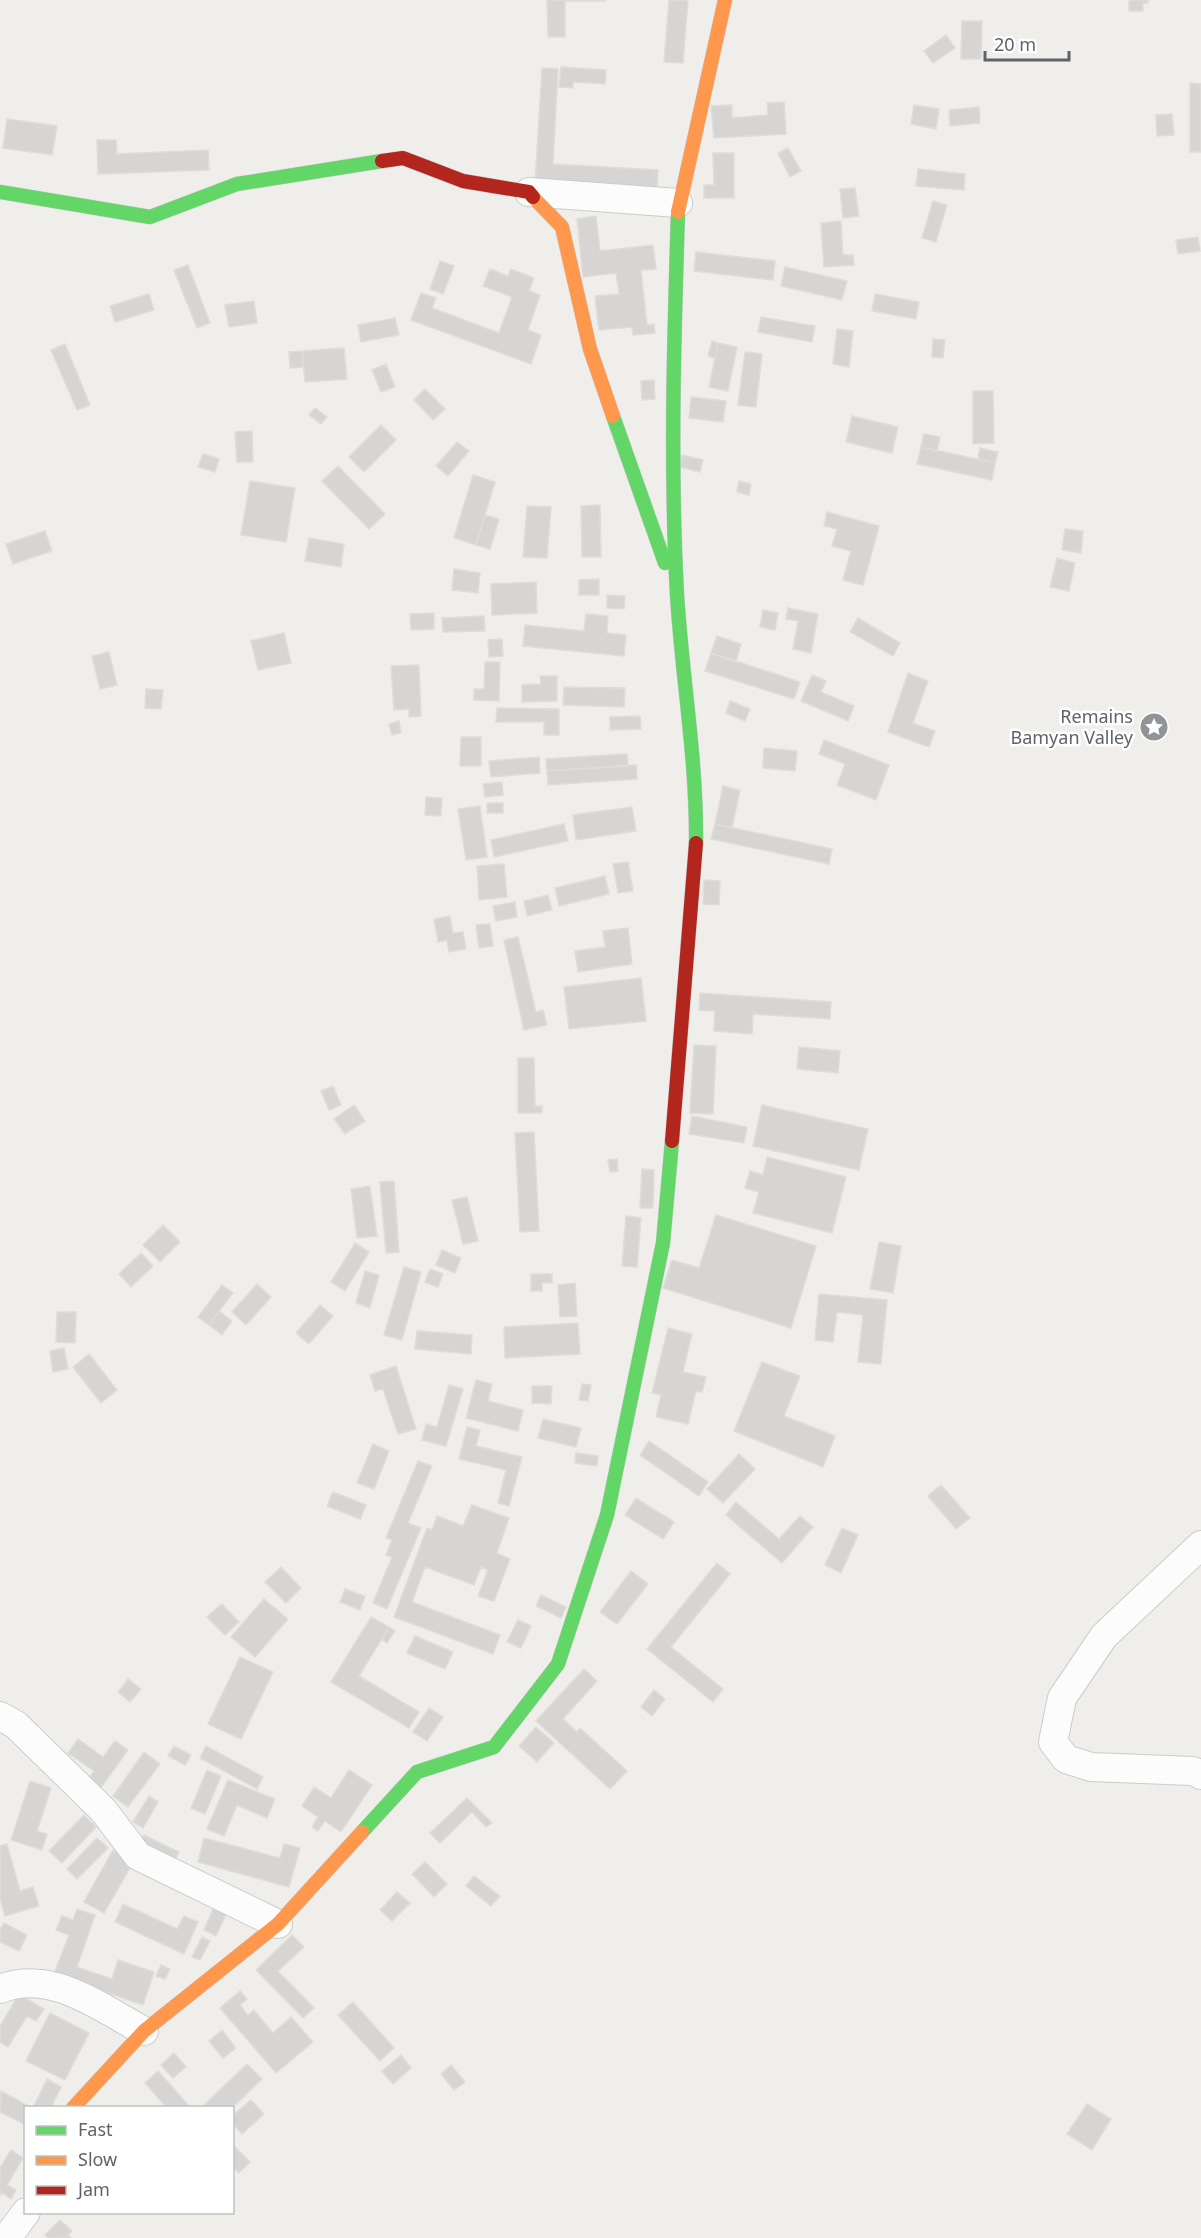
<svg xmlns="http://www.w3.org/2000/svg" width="1201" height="2238" viewBox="0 0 1201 2238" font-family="'Noto Sans',sans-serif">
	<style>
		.building { fill: #d6d5d3; stroke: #deddd9; stroke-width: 1.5 }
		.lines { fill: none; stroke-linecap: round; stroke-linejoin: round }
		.street-casing { stroke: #cbcccc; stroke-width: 30 }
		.fast-casing { stroke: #cacacb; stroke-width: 15 }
		.slow-casing { stroke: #cacacb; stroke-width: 15 }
		.jam-casing { stroke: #cacacb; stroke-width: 15 }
		.street { stroke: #fdfcfc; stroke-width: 28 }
		.fast { stroke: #63d668; stroke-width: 14 }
		.slow { stroke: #ff974d; stroke-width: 14 }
		.jam { stroke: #b3261e; stroke-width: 14 }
		.labels { text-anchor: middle; stroke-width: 5; stroke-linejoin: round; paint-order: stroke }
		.poi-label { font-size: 18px; fill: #5f6368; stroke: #fff; text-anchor: end }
	</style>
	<rect width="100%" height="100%" fill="#efeeea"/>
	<path class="building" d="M547,0H606V1H565V37H548Z
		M669,0H688L683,63L664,62Z
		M1129,0H1148V3H1143V11H1129Z
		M962,21H982L981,59H961Z
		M946,35L955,48L933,63L924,51Z
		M561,67L606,70L605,84L573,82V88L559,87Z
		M542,68L558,69L553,164L658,170L657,191L535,184Z
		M1190,83L1201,84V152H1190Z
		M784,102L786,134L714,138L711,106L732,105V118L768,115L767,103Z
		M914,105L939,109L936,129L911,124Z
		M979,107L980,123L950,126L949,110Z
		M1172,114L1174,135L1157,136L1156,115Z
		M7,119L57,126L52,155L3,148Z
		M97,140H116L117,154L208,150L209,170L98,174Z
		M788,148L801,171L790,177L778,153Z
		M713,153H734V198H704V185H714Z
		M918,169L965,174L964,190L916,186Z
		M855,188L859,216L843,218L840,189Z
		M933,201L947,205L936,242L922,238Z
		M596,216L600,251L653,245L656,269L641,270L647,325L654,324L655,333L633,335L632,327L599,330L595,296L619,294L616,273L583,277L577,219Z
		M841,221L843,255H853L854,265L824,267L821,223Z
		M1198,237L1200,251L1178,254L1176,240Z
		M696,252L775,261L773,280L694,271Z
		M440,261L454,266L443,294L430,289Z
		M188,265L210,323L197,328L174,270Z
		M785,267L847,281L842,300L781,286Z
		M490,269L508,276L511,269L534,278L529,291L540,295L528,330L541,335L531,364L411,320L421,293L436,298L432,308L499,333L512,297L483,286Z
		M149,294L154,310L115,322L110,306Z
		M875,294L919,302L916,319L872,311Z
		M254,301L257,323L229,327L225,305Z
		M761,317L815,326L812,342L758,332Z
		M395,318L399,335L361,342L358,325Z
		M837,329L853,331L849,367L833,364Z
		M933,339L945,340L943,358L932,357Z
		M712,341L718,343L715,358L708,356Z
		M718,343L737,347L728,391L709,387Z
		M65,344L90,405L77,410L51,350Z
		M344,348L347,379L305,382L302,351Z
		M302,351L303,367L290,368L289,352Z
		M745,352L762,354L756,407L738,405Z
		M386,364L395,387L381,392L372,370Z
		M654,380L655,399L642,400L641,381Z
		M425,389L445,409L433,420L414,400Z
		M973,391H993L994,443L973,444Z
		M691,397L726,401L723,422L689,418Z
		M315,408L327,417L321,424L309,415Z
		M852,416L898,427L892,453L846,442Z
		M381,425L396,440L364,472L349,457Z
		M252,431L253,462H237L235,432Z
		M924,434L940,437L937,451L921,447Z
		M457,442L469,451L448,476L436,466Z
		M921,447L995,463L992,480L917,464Z
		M980,448L998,452L995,463L978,459Z
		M203,454L219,459L215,472L198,467Z
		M682,455L703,460L700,472L679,467Z
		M338,466L385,514L369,529L322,481Z
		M473,475L495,482L476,545L454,538Z
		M250,481L295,488L286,542L241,535Z
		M739,481L751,484L749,495L737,492Z
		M600,505L601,557H582L581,506Z
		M527,506L551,507L547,558L523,557Z
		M827,512L879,526L863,585L843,580L851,551L832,546L837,529L824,526Z
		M485,515L499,519L490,549L476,545Z
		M1065,529L1083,531L1081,553L1062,550Z
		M45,531L52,551L13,564L6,544Z
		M309,538L344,544L341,567L305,561Z
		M1057,558L1075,563L1069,591L1050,587Z
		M454,569L480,573L478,593L452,590Z
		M599,579V595H579V580Z
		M536,582L537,613L492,615L491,584Z
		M607,595L625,596L624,609L607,608Z
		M788,608L818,614L811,653L793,649L798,621L786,619Z
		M763,610L778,613L775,630L760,627Z
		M434,613V629L411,630L410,614Z
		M586,614L608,616L607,633L626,635L624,656L523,646L525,625L584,631Z
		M484,616L485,631L443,632L442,618Z
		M858,618L900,643L893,656L850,632Z
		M284,633L291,663L258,670L251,641Z
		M717,636L741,644L736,662L711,653Z
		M502,639L503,656L489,657L488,640Z
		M109,652L117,685L100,689L92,656Z
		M711,653L800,682L794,699L705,671Z
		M485,662H500L499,701L474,700V689H484Z
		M419,665L421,716L409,717V709L394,710L391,666Z
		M908,673L928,681L913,723L935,731L929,747L888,732Z
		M812,675L826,681L821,692L854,706L848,721L801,701Z
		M540,676H557V701L522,702V685L541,684Z
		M564,687L625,688L624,707L563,705Z
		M146,689L163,690L161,709L145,708Z
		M730,701L750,709L745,721L726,713Z
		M497,708L559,709V735H544V722H496Z
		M640,716L641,729L610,730V717Z
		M399,721L401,733L392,735L389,724Z
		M461,737H481V766H460Z
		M824,740L889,765L876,800L837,785L845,764L819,754Z
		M764,748L797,751L795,771L763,768Z
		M627,754L628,766L547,771L546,759Z
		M539,757L540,773L491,777L489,761Z
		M636,765L637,779L548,785L547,771Z
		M502,782L503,795L485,797L483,784Z
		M723,786L740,790L732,828L715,824Z
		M426,797L442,798L441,816L425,815Z
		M487,803H503V813H487Z
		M480,806L487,857L466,860L458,809Z
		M632,807L636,831L576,840L573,815Z
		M564,824L568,841L494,857L491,840Z
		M715,824L832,849L829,864L711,839Z
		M628,862L633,891L618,893L613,864Z
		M504,864L507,897L479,900L477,866Z
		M605,876L609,894L559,906L555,888Z
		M704,880L720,881L719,905L703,904Z
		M548,895L552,910L527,916L524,901Z
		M515,902L517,917L496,921L493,906Z
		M450,916L453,933L463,932L466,949L449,952L447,940L438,942L434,919Z
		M490,924L493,946L479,948L476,925Z
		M628,928L632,964L578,972L575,951L605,947L603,931Z
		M518,937L536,1012L543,1010L547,1025L524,1030L504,940Z
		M641,978L646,1021L569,1029L564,987Z
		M700,993L831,1002L830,1019L753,1014L752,1034L714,1031L715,1011L699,1010Z
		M694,1045L716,1046L713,1114L690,1113Z
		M799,1047L840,1051L838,1073L797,1069Z
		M518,1058H534L535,1106H542V1113H518Z
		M333,1086L341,1105L329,1110L321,1091Z
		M354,1105L365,1121L345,1134L334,1119Z
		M762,1105L868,1129L859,1170L753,1146Z
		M692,1116L747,1127L744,1143L689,1134Z
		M534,1132L539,1231L520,1232L515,1133Z
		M767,1157L846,1177L832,1233L753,1213L759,1192L745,1188L750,1171L763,1175Z
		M617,1159L618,1171L610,1172L608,1160Z
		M642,1169L654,1170L653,1208H640Z
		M394,1181L399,1252L386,1253L380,1182Z
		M370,1186L377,1236L357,1238L351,1189Z
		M467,1197L478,1241L463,1244L452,1200Z
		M716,1215L816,1246L791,1328L663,1288L672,1260L699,1268Z
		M626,1216L641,1218L637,1267L622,1266Z
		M163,1225L180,1242L160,1262L143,1245Z
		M879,1242L901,1246L893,1293L870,1289Z
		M355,1243L369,1252L345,1291L331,1282Z
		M442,1250L461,1258L455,1273L436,1265Z
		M141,1253L153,1266L131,1287L119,1274Z
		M404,1267L421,1272L402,1340L384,1335Z
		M430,1269L443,1274L438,1287L425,1282Z
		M365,1271L379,1275L370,1308L356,1303Z
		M531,1274H552V1283H542V1291H531Z
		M575,1283L577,1316L560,1317L558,1285Z
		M257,1284L271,1297L246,1325L232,1312Z
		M222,1285L233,1293L209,1325L198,1317Z
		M819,1294L887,1300L881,1364L858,1362L863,1315L837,1312L833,1342L815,1340Z
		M320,1305L333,1316L309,1344L296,1333Z
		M219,1311L232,1321L222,1335L209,1325Z
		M57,1312H76L75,1343L56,1342Z
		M578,1323L580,1354L505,1358L504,1327Z
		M668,1328L692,1334L683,1372L706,1377L702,1392L696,1391L688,1424L656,1417L661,1395L652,1393Z
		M417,1331L472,1335L471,1354L415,1349Z
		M64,1348L68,1369L53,1372L50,1351Z
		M89,1354L117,1390L101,1403L73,1367Z
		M762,1362L800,1376L784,1416L835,1436L823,1467L734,1431Z
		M396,1366L416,1429L398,1434L383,1389L375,1391L370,1375Z
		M476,1380L492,1384L488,1401L523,1410L518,1431L466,1418Z
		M582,1384L591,1385L588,1401L579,1400Z
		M449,1385L463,1389L446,1446L422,1440L426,1424L437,1427Z
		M532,1386H552L551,1404L532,1403Z
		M543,1419L581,1428L576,1447L538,1438Z
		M467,1427L480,1430L476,1446L522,1457L509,1506L498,1503L506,1470L459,1459Z
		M649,1441L708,1482L699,1496L640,1455Z
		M373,1444L389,1451L374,1489L357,1483Z
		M576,1453L598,1456L597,1466L575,1463Z
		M739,1454L755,1469L723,1503L707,1489Z
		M418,1461L432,1466L408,1523L421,1528L387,1609L373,1603L392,1557L386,1555L392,1540L386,1538Z
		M941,1485L970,1518L956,1529L928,1496Z
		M333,1492L366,1505L360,1519L327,1506Z
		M636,1498L674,1522L663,1539L625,1515Z
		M736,1502L779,1539L800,1516L813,1527L782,1563L726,1515Z
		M472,1505L509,1518L497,1553L510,1559L494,1601L478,1596L488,1570L481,1567L474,1585L425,1567L412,1602L500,1635L493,1654L394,1617L427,1528L432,1530L437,1516L463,1526Z
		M842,1528L858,1535L841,1573L825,1565Z
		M717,1563L730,1574L671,1647L723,1689L713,1702L647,1649Z
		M281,1567L301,1588L286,1603L265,1582Z
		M631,1571L648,1584L617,1624L600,1612Z
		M345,1589L365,1596L360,1610L340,1602Z
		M541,1595L566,1607L561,1618L536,1606Z
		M264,1599L288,1619L255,1657L231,1637Z
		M222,1604L239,1622L225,1635L207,1617Z
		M371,1617L389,1627L359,1676L419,1712L409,1728L331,1682Z
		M518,1620L531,1626L521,1648L507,1642Z
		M389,1627L395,1631L387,1643L381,1639Z
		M415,1636L453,1652L445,1669L407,1653Z
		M240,1657L273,1672L241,1739L208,1724Z
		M584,1669L597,1681L563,1719L577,1732L580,1728L627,1771L610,1789L536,1721Z
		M128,1679L141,1689L130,1702L118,1692Z
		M654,1690L665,1699L652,1716L641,1707Z
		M429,1708L443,1717L427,1741L413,1732Z
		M536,1727L554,1743L537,1762L519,1746Z
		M78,1739L103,1757L115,1741L128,1750L100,1789L88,1780L94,1771L68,1753Z
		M174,1746L191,1755L185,1765L168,1756Z
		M206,1746L263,1777L257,1789L200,1758Z
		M144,1752L160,1764L128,1807L113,1796Z
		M207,1770L221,1776L205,1814L191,1808Z
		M349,1770L372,1785L341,1832L325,1821L318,1831L312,1827L318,1817L302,1806L314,1787L331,1798Z
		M228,1780L275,1799L267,1818L237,1805L224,1836L207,1829Z
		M30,1781L51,1788L37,1831L47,1834L42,1850L11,1840Z
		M149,1796L158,1802L143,1828L133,1822Z
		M467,1798L492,1823L486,1827L472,1812L440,1843L430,1833Z
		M84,1815L96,1827L62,1863L49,1851Z
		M144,1835L179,1852L174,1862L139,1845Z
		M97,1838L108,1848L77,1879L67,1869Z
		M204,1838L280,1858L284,1844L300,1848L289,1887L198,1862Z
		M7,1844L20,1891L33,1887L39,1906L5,1916L0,1899V1846Z
		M113,1850L134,1861L104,1913L84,1902Z
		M425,1862L447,1884L434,1897L412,1874Z
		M474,1876L500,1896L491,1906L466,1886Z
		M397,1892L410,1903L392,1921L380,1910Z
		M123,1904L177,1929L184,1916L198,1922L184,1954L115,1922Z
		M214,1907L227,1912L216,1936L204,1930Z
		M77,1909L95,1915L77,1967L112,1979L118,1960L154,1972L143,2005L54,1974L69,1935L56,1930L62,1916L73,1920Z
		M4,1923L27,1935L19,1951L0,1942V1930Z
		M292,1935L304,1947L278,1971L314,2008L303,2018L256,1970Z
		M202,1937L210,1941L200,1960L192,1957Z
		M161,1965L170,1969L165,1979L156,1976Z
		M240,1991L247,1999L240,2005L248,2015L254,2010L273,2033L291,2017L313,2042L276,2073L220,2008Z
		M19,1994L44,2009L36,2021L27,2016L8,2047L0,2042V2026Z
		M353,2002L394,2048L380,2061L338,2015Z
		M50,2013L89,2033L65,2080L26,2061Z
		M222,2030L236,2048L223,2058L209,2041Z
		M174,2053L186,2067L173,2078L161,2065Z
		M401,2055L411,2068L393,2084L382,2071Z
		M247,2064L262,2079L232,2108H209L205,2104Z
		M451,2065L465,2082L454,2090L441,2074Z
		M158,2071L191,2108H167L145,2083Z
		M47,2079L61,2087L51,2108H33Z
		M1,2091L32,2108H26V2125L0,2112Z
		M251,2100L264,2114L242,2134L232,2123V2116Z
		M1087,2104L1111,2119L1092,2150L1067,2134Z
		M232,2144L250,2162L239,2173L232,2166Z
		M11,2150L23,2158L7,2185L16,2190L11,2199L2,2193L0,2196V2168Z
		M60,2220L72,2231L68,2235L71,2238H48L45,2235Z"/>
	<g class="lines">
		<g class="street-casing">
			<path id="street" d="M529,192L678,203
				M1201,1545L1104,1636L1062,1698L1053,1742L1066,1759L1091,1767L1193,1771L1201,1775
				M0,1716L16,1725L103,1810L138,1856L278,1924
				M0,1989C50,1968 101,2008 144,2031
				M7,2238L26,2212"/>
		</g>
		<g class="fast-casing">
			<path id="fast" d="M0,192L150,217L237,184L382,161
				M678,212C674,340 670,467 677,594C682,678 697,760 696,843
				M613,416L665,563
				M362,1832L417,1772L494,1747L558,1664L607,1515L663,1243L672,1141"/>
		</g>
		<g class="slow-casing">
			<path id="slow" d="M533,197L562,227L590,349L613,416
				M678,212L725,0
				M73,2108L144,2031L278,1924L362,1832"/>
		</g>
		<g class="jam-casing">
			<path id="jam" d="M382,161L403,158L463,181L529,192L533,197
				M672,1141L696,843"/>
		</g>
		<use href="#street" class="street"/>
		<use href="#fast" class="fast"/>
		<use href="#slow" class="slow"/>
		<use href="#jam" class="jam"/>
	</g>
	<defs>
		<g id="sight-disc" transform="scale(1.5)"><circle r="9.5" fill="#919496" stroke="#fff"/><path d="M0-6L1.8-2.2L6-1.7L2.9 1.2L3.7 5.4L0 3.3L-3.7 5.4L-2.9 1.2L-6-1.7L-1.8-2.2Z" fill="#fff"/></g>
	</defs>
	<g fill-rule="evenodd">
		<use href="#sight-disc" x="1154" y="727"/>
	</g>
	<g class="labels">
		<g class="poi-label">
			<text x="1133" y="723">Remains<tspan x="1133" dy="21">Bamyan Valley</tspan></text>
		</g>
	</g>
	<rect x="24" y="2106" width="210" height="108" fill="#ffffff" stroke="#bfc1c3" stroke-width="1.5"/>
	<rect x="36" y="2126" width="30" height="9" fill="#63d668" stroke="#bfc1c3" stroke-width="1.5"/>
	<text x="78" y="2136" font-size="18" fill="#5f6368">Fast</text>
	<rect x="36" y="2156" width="30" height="9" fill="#ff974d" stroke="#bfc1c3" stroke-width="1.5"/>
	<text x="78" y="2166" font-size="18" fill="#5f6368">Slow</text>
	<rect x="36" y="2186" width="30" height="9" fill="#b3261e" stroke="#bfc1c3" stroke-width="1.5"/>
	<text x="78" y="2196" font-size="18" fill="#5f6368">Jam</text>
	<path d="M985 51v9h84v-9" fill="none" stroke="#5f6368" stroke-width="3"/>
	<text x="994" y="51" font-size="18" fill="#5f6368" stroke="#ffffff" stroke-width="4.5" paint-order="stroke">20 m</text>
</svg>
